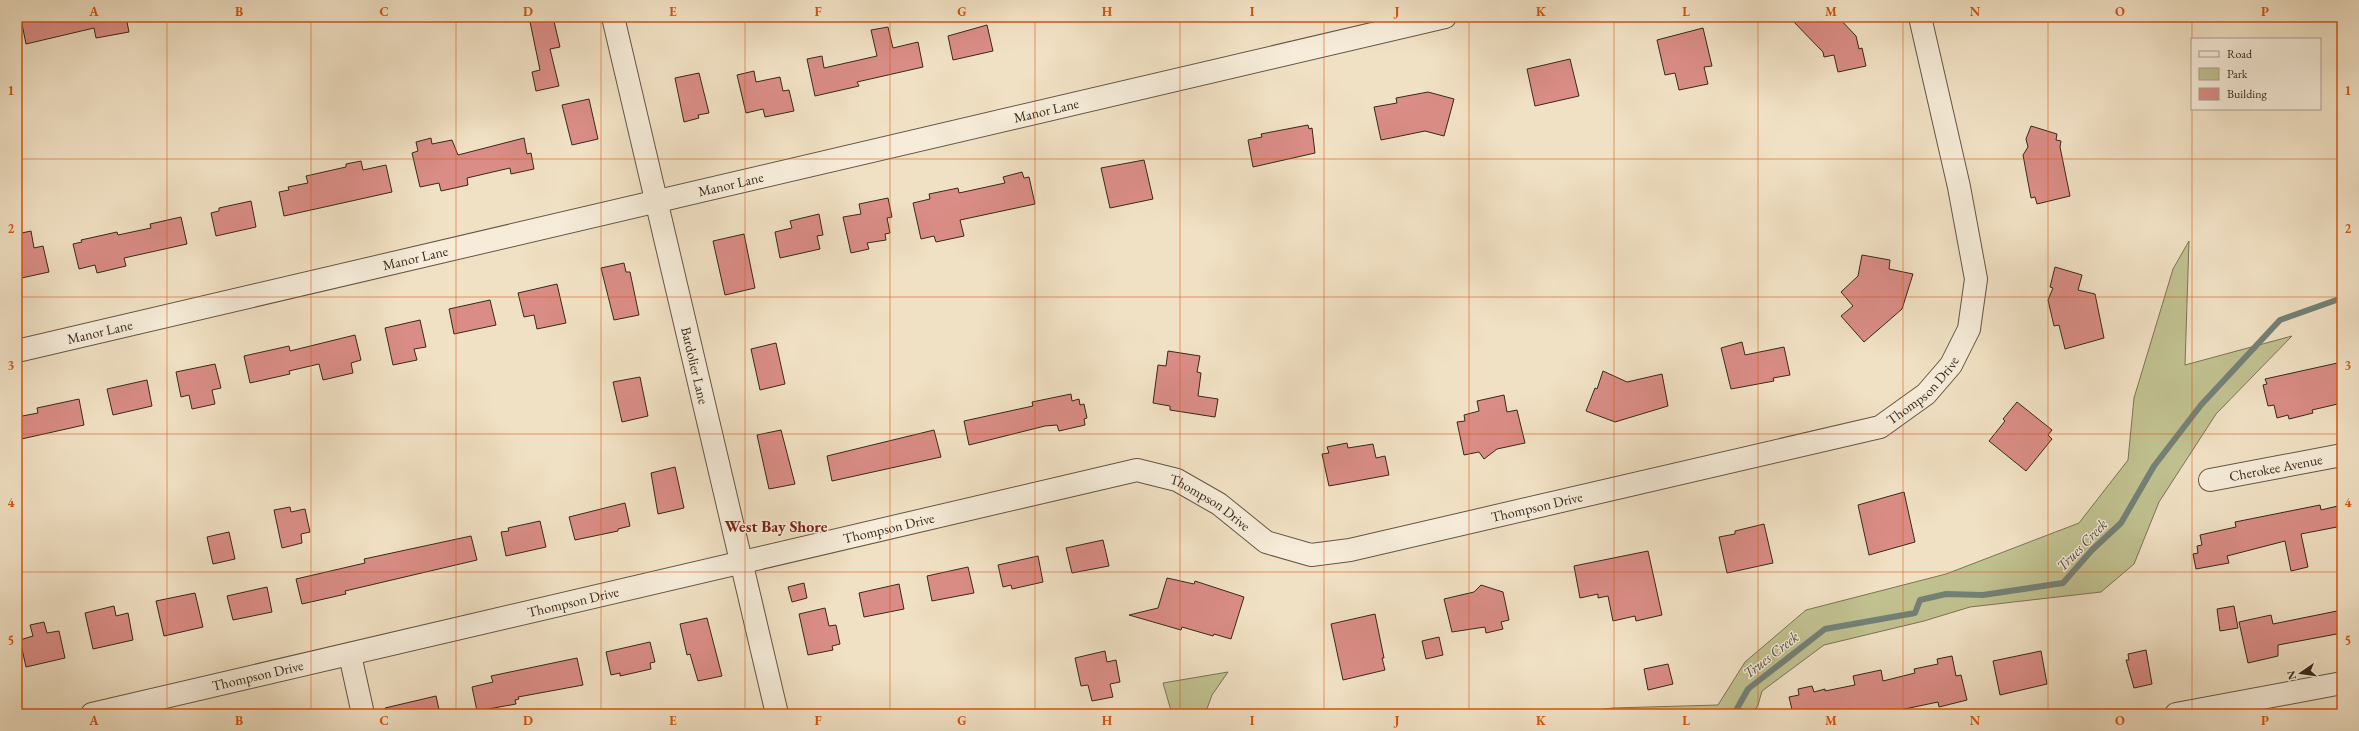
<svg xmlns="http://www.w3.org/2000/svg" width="2359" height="731" viewBox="0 0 2359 731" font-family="'EB Garamond',serif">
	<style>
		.green { fill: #c1c190; stroke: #7c7456 }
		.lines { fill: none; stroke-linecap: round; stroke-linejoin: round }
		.stream { stroke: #738177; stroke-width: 6 }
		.building { fill: #da8d86; stroke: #37281b }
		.street-casing { stroke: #665645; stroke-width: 24 }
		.street { stroke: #f6ecd9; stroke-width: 22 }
		.grid { fill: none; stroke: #d6540e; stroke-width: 1; stroke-opacity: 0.55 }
		.labels { text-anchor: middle; stroke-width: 3; stroke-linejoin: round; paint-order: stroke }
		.street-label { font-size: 14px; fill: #37281b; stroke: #f6ecd9 }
		.water-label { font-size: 15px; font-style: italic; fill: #504d42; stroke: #f6ecd9 }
		.quarter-label { font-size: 16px; font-weight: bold; fill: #7a1f14; stroke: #f6ecd9 }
		.neatline { fill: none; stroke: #d6540e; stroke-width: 1.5 }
		.grid-label { font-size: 13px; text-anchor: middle; font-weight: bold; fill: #d6540e }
	</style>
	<rect width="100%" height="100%" fill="#f1e1c4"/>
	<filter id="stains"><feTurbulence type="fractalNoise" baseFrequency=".005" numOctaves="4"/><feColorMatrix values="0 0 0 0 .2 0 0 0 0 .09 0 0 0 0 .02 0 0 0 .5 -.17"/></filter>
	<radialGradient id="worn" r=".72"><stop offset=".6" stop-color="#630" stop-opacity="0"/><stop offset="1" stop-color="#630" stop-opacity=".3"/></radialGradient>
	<path class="green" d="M2189,241L2185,365L2292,336L2216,414L2159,502L2134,564L2101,592L1970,607L1924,621L1824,645L1762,691L1758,705L1752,714H1591L1589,711L1613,708L1718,705L1745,662L1806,610L1946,574L2079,523L2128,460L2134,398L2173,269Z
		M1228,672L1212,695L1205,714H1172L1163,683Z"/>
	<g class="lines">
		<path class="stream" d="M1734,714L1748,689L1825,629L1915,613L1920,600L1946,594L1983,595L2063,583L2092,550L2121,523L2154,466L2201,405L2280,320L2342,298"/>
	</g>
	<path class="building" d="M32,17H126L129,32L96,38L94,28L26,44L21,19Z
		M529,17H553L560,47L550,49L559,86L536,91L532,72L540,70Z
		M1789,17H1838L1856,36L1859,49L1862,48L1866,66L1838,72L1834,55L1824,57L1823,52Z
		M987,25L993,51L953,60L948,36Z
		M888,27L893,48L918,42L923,67L857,82L859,86L815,96L807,59L822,56L824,68L877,56L871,30Z
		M1703,28L1712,66L1704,67L1708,84L1679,90L1675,73L1665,75L1657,40Z
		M1570,59L1579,96L1535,106L1527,69Z
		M754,71L756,82L780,77L783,91L789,90L794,111L765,117L763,109L746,113L737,75Z
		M699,73L709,113L698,115L699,118L684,122L675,78Z
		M1428,92L1454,99L1444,136L1425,131L1381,140L1374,107L1397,103L1396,98Z
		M589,99L598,139L572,145L562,105Z
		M1308,125L1309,129L1312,128L1315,153L1253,167L1248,140L1262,137L1261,134Z
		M2031,126L2057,134L2056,140L2061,141L2060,147L2070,196L2037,204L2035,197L2031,198L2023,155L2028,147L2026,139Z
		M431,138L432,144L452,140L458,155L524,138L527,154L531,153L534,169L511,174L510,168L467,178L468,185L441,191L439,183L420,187L412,153L418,151L416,142Z
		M1144,160L1153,199L1110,208L1101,168Z
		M361,161L363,170L386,165L392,192L284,216L279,192L289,190L288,187L308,183L306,176L346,167V164Z
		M1022,172L1024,178L1029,177L1035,204L960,220L964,236L936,242L934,236L921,239L913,203L930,199L929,194L958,188L959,193L1005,183L1003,177Z
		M888,198L892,217L887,218L890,233L885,234L886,240L867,243L869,249L851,253L843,217L861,214L859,204Z
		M251,201L256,227L216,236L211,213L219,211V208Z
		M819,214L823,235L817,236L820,249L780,258L775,232L792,228L790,221Z
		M181,217L187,244L124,258L126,266L97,273L95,265L79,269L73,244L82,242L81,240L117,232L118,235L151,228L150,224Z
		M31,231L34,248L43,246L49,272L17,279V234Z
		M744,234L755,288L725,295L713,241Z
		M1862,255L1890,260L1889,269L1913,274L1902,309L1864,342L1841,316L1853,306L1841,292L1858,276Z
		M624,263L626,272H630L639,315L614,320L601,268Z
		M2055,267L2082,275L2078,290L2095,294L2104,338L2065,349L2059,325L2054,326L2048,300L2053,288L2050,287Z
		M557,284L566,323L537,329L534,315L524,317L518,293Z
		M490,300L496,325L454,334L449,309Z
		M420,320L426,347L414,349L417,360L393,365L385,328Z
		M355,335L361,360L351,363L353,373L323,380L319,364L289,371L290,374L250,383L244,356L289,346L290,351Z
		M1742,342L1745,355L1784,347L1790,375L1773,378L1774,381L1731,389L1721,348Z
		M776,343L785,384L760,390L751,349Z
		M1168,351L1200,356L1197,372L1201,373L1198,396L1218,399L1215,417L1170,410V406L1153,403L1158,365L1166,366Z
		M2342,362V403L2312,410L2313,413L2289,419L2288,415L2277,418L2274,405L2268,406L2263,385L2267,384L2265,379Z
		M215,364L221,388L212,390L215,404L192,409L189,395L181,397L176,372Z
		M1603,371L1627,382L1662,374L1668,406L1615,422L1586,411L1595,388L1597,389Z
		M640,377L648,416L622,422L613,382Z
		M147,380L152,406L113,415L107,389Z
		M1071,394L1072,401L1079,399L1080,405L1084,404L1087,418L1084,419L1085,425L1059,431L1057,425L1045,426L969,445L964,421L1033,406L1032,402Z
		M1504,395L1507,412L1517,410L1525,443L1497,449L1484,459L1479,452L1464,455L1457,422L1465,421L1464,415L1479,411L1477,401Z
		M79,399L84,425L17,440V417L38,413L37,408Z
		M2017,402L2052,430L2048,435L2052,439L2026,471L1989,441L2005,421L2003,419Z
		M781,430L795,484L769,489L757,435Z
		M934,430L941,457L832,481L827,456Z
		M1347,443L1348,448L1373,444L1376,458L1385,456L1389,475L1329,486L1322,454L1329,453L1327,447Z
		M675,467L684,508L658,514L651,473Z
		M1904,492L1915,542L1869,555L1858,505Z
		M625,503L630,526L618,529V531L575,540L569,517Z
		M2320,505L2321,510L2342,505V526L2301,534L2308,567L2291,571L2285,541L2227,556L2229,563L2196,569L2193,554L2198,553L2197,546L2202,545L2200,535L2236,527L2235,522Z
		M290,507L291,512L305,509L310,532L301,534L302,543L282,548L274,510Z
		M540,521L546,547L506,556L501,532L509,531L508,528Z
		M1764,524L1773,563L1727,573L1719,537L1735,534V531Z
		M229,532L235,559L213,564L207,537Z
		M471,536L477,560L345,591L346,594L302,604L296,579L365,563L364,559Z
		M1103,540L1109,566L1072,573L1066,548Z
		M1648,551L1662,615L1636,621L1635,616L1613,621L1608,596L1598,598V594L1580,598L1574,566Z
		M1038,556L1043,582L1012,589L1011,585L1003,587L998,565Z
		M968,567L974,593L932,601L927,576Z
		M1167,578L1194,584L1195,581L1244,597L1231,639L1214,634L1213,636L1182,627L1181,630L1129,615L1158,608Z
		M804,583L807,598L792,602L788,587Z
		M899,584L904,609L864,617L859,593Z
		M1481,585L1503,592L1509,620L1501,622L1503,629L1486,633L1485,627L1452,632L1444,599L1474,592Z
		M267,587L272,612L233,620L227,596Z
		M195,593L203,627L164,636L156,601Z
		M114,606L116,616L128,613L133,640L93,649L85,613Z
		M2234,606L2238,628L2220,631L2217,609Z
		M825,608L829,626L836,625L840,644L832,646L833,650L808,655L799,614Z
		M2342,610V633L2278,645V656L2248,663L2239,622L2271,615L2273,624Z
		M1375,614L1384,658H1382L1385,670L1343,680L1331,624Z
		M707,618L722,676L698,681L690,654L687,655L680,624Z
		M44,622L47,633L59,631L65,658L26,667L20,640L33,636L30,625Z
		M1439,637L1443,655L1426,659L1422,641Z
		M650,642L655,662L650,663L651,669L620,676V673L611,675L606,652Z
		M2146,650L2152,684L2134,688L2126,660H2129L2128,654Z
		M1105,651L1107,662L1116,660L1120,682L1110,684L1113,697L1092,701L1088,685L1081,686L1075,658Z
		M2041,651L2047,684L2000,695L1993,661Z
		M1952,656L1956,676L1961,675L1967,700L1939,707L1938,702L1900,710L1901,714H1877L1876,709L1851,714H1793L1789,697L1799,695L1798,689L1812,686L1814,692L1825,689V691L1855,685L1853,676L1881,670L1883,681L1915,673L1914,669L1938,664L1937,659Z
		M577,658L583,685L518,697L519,699L515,700L516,704L477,711L472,687L493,682L491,676Z
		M1668,664L1673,684L1648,690L1644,669Z
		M436,696L440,714H386L385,708Z"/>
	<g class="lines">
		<g class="street-casing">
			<g id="street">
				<path id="s1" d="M613,17L777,714"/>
				<path id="s2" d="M17,351L1445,17"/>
				<path id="s3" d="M2210,480L2342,455"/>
				<path d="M350,655L363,714"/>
				<path id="s4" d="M92,714L1137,470L1177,480L1219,504L1266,542L1311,555L1350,550L1880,427L1926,394L1951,365L1969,329L1976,279L1959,187L1920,17"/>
				<path d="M2176,714L2342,683"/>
			</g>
		</g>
		<use href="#street" class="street"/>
	</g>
	<path class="grid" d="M167,17V714M311,17V714M456,17V714M601,17V714M745,17V714M890,17V714M1035,17V714M1180,17V714M1324,17V714M1469,17V714M1614,17V714M1758,17V714M1903,17V714M2048,17V714M2192,17V39M2192,109V714M17,159H2342M17,297H2342M17,434H2342M17,572H2342"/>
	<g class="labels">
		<g class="street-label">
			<text dy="5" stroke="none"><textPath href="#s2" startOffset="1057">Manor Lane</textPath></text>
			<text dy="5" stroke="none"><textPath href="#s2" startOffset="733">Manor Lane</textPath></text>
			<text dy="5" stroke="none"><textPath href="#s2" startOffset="409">Manor Lane</textPath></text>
			<text dy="5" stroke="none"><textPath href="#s2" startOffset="85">Manor Lane</textPath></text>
			<text dy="5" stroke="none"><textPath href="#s1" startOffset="358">Bardolier Lane</textPath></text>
			<text dy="5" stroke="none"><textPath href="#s4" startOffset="1910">Thompson Drive</textPath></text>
			<text dy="5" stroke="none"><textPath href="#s3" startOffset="67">Cherokee Avenue</textPath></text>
			<text dy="5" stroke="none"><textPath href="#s4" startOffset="1154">Thompson Drive</textPath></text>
			<text dy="5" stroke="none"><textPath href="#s4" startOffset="1501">Thompson Drive</textPath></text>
			<text dy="5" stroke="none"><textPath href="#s4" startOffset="818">Thompson Drive</textPath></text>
			<text dy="5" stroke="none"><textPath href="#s4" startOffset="494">Thompson Drive</textPath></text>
			<text dy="5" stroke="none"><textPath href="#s4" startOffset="170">Thompson Drive</textPath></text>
		</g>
		<g class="water-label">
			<text transform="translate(2082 545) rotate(-46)" y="5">Trues Creek</text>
			<text transform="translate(1771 655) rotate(-38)" y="5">Trues Creek</text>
		</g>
		<g class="quarter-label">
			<text x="776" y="532">West Bay Shore</text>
		</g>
	</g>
	<rect width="2359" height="731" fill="none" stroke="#f1e1c4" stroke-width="44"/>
	<rect x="2191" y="38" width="130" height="72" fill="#f6ecd9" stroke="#aa9e8d"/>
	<rect x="2199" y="51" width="20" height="6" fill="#f6ecd9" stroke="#aa9e8d"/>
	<text x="2227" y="58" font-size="12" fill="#37281b">Road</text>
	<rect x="2199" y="68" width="20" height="12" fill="#c1c190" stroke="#aa9e8d"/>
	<text x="2227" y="78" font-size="12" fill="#37281b">Park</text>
	<rect x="2199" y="88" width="20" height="12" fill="#da8d86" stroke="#aa9e8d"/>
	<text x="2227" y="98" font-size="12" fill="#37281b">Building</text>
	<g transform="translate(2301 673) rotate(257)" stroke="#f6ecd9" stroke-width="3" paint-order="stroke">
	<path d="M0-3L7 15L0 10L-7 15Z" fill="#37281b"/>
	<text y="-6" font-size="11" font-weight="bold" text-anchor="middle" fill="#37281b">N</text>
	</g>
	<rect x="22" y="22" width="2315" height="687" class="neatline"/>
	<g class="grid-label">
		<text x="94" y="16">A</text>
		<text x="239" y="16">B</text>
		<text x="384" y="16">C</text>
		<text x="528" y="16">D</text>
		<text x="673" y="16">E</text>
		<text x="818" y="16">F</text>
		<text x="962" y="16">G</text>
		<text x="1107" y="16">H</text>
		<text x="1252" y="16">I</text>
		<text x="1397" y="16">J</text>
		<text x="1541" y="16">K</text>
		<text x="1686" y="16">L</text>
		<text x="1831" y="16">M</text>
		<text x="1975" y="16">N</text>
		<text x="2120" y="16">O</text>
		<text x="2265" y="16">P</text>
		<text x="11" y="95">1</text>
		<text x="2348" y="95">1</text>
		<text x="11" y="233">2</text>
		<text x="2348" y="233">2</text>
		<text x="11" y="370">3</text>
		<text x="2348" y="370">3</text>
		<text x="11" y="507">4</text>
		<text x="2348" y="507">4</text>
		<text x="11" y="645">5</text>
		<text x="2348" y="645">5</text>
		<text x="94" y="725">A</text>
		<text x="239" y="725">B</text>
		<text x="384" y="725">C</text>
		<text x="528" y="725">D</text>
		<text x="673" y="725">E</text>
		<text x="818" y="725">F</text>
		<text x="962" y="725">G</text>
		<text x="1107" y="725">H</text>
		<text x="1252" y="725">I</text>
		<text x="1397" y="725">J</text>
		<text x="1541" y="725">K</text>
		<text x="1686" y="725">L</text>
		<text x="1831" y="725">M</text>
		<text x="1975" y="725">N</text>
		<text x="2120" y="725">O</text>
		<text x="2265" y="725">P</text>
	</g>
	<rect width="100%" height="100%" filter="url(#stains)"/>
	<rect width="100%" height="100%" fill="url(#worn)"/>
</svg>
